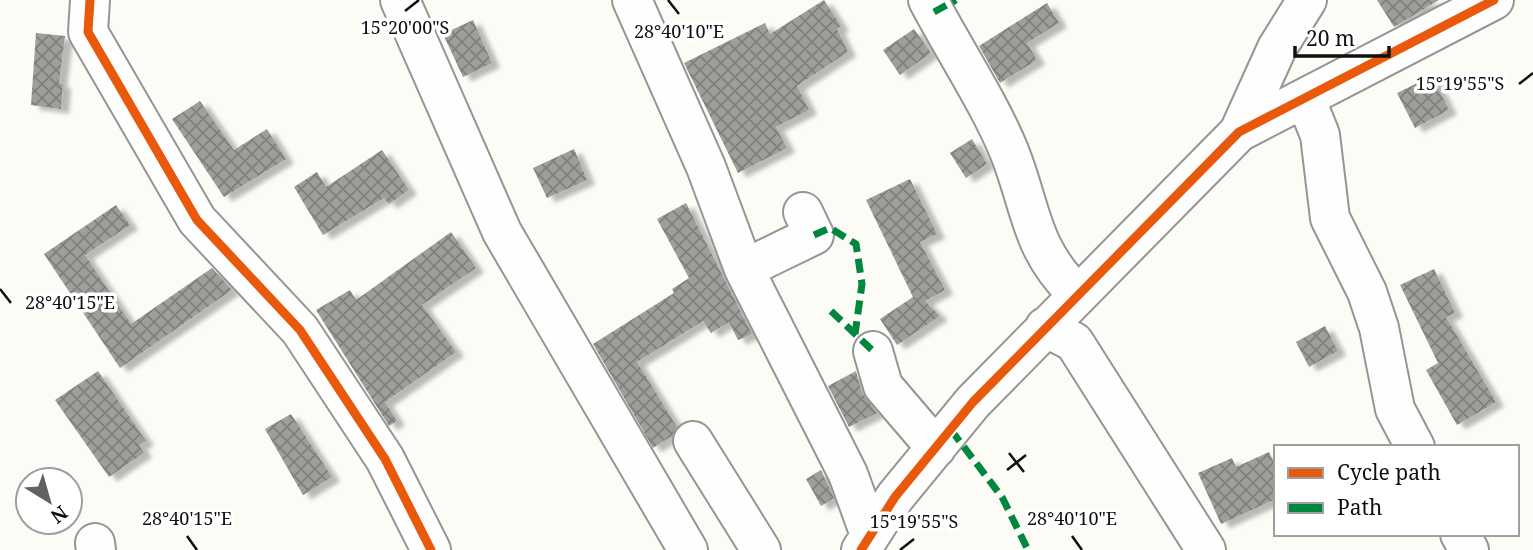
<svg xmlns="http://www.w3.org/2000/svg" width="1533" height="550" viewBox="0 0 1533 550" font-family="'Noto Serif',serif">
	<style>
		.building { fill: url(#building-cross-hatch); filter: url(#shadow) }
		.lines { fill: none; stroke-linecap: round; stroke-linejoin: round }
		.minor-casing { stroke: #969593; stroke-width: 42 }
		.minor { stroke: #fffefe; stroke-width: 38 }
		.quiet { stroke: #00873e; stroke-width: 7; stroke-dasharray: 14 7; stroke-linecap: butt }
		.cycleway-casing { stroke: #fff; stroke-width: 13 }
		.cycleway { stroke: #e8590c; stroke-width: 9 }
		.ticks { fill: none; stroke: #0f0f0f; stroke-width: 2.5 }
		.ticks-label { font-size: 18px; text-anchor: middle; fill: #0f0f0f; stroke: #fff; stroke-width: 7; stroke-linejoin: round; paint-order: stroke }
	</style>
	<defs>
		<pattern id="building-cross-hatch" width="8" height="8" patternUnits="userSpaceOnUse" patternTransform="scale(1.75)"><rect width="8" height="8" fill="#a09e9a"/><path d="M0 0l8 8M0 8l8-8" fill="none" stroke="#817f7c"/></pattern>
		<filter id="shadow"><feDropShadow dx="8" dy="4.5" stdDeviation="2" flood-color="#0004"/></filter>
	</defs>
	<rect width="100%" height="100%" fill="#fcfbf5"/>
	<path class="building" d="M824,0L841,26L837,29L848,52L797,86L809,110L776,127L787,148L738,173L684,63L765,23L770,34Z
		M1377,0H1439L1394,27Z
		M1047,3L1059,23L1027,43L1037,60L1000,83L979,46Z
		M473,20L492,63L463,77L443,34Z
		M914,29L931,53L900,75L883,50Z
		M36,33L65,36L59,83L63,84L61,109L31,105Z
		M1432,76L1449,110L1415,128L1397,93Z
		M200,101L234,150L267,129L286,159L224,197L172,119Z
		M972,139L987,164L966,178L950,153Z
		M574,149L587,180L547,198L533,168Z
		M382,150L409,190L389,204L384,198L323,235L294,187L317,172L326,187Z
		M910,179L937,234L920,242L945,290L925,301L940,316L897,345L880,319L913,297L866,200Z
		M686,203L752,334L738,340L729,322L711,333L703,321L637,362L677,427L672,436L653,448L593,344L674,293L672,289L689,278L657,219Z
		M116,205L130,225L85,255L131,324L212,268L232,290L120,368L44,254Z
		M451,232L476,268L422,305L456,352L385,402L397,421L389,426L316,310L350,290L356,300Z
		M1434,269L1455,313L1446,317L1496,402L1457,425L1426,370L1438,363L1400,285Z
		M1325,326L1338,351L1309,367L1296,342Z
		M98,371L146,441L139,445L144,453L109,477L55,400Z
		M856,371L862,393L877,413L849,427L828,386Z
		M291,414L332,477L303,495L265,429Z
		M1269,452L1276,467V499L1221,524L1198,473L1232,458L1236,467Z
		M821,470L834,498L821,506L806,479Z"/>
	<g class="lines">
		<g class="minor-casing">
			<path id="minor" d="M90,0L88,32L197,220L300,330L385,459L431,550
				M400,0L502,232L688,550
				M632,0L706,167L744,269L848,474L870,535
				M928,0C953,48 989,102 1009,151C1032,208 1029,247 1077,294
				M1305,98L1320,135L1330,218L1367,292L1379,328L1395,409L1415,447
				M1239,132L1277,48L1307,0
				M744,269L814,235L803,212
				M1045,327L1074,342L1206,550
				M873,351L883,386L936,448
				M693,441L761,550
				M1460,534L1469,550
				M95,543L96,550
				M861,550L895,497L973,402L1239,132L1494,0"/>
		</g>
		<use href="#minor" class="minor"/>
		<path class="quiet" d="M934,12L956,0
			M814,235L830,228L856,244L862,284L855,334
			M831,311L873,351
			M951,430L1002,497L1028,550"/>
		<g class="cycleway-casing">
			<path id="cycleway" d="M90,0L88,32L197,220L300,330L385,459L431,550
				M861,550L895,497L973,402L1239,132L1494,0"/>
		</g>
		<use href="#cycleway" class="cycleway"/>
	</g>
	<path class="ticks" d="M668,0L679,14M405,11L419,0M1519,84L1533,73M0,289L11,303M1009,453L1024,472M1007,470L1026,455M187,536L197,550M1072,536L1082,550M900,550L914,539"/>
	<g class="ticks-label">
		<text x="405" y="34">15°20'00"S</text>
		<text x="679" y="38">28°40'10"E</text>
		<text x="1460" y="90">15°19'55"S</text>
		<text x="70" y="309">28°40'15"E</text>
		<text x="187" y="525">28°40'15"E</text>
		<text x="1072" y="525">28°40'10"E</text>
		<text x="914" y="528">15°19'55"S</text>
	</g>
	<rect x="1274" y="445" width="245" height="91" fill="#ffffff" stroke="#9f9f9f" stroke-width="2"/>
	<rect x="1288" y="468" width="35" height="10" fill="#e8590c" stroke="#9f9f9f" stroke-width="2"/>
	<text x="1337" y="480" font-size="21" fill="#0f0f0f">Cycle path</text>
	<rect x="1288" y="503" width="35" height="10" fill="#00873e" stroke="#9f9f9f" stroke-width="2"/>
	<text x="1337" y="515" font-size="21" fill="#0f0f0f">Path</text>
	<g transform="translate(49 501) rotate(143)"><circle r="33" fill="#ffffff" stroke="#9f9f9f" stroke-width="2"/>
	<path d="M0-5L12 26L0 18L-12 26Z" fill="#626260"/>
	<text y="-10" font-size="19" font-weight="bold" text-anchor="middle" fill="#0f0f0f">N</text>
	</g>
	<path d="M1295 46v10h94v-10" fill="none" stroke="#0f0f0f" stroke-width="3.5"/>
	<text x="1306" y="46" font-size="21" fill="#0f0f0f" stroke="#ffffff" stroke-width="5" paint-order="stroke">20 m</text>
</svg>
